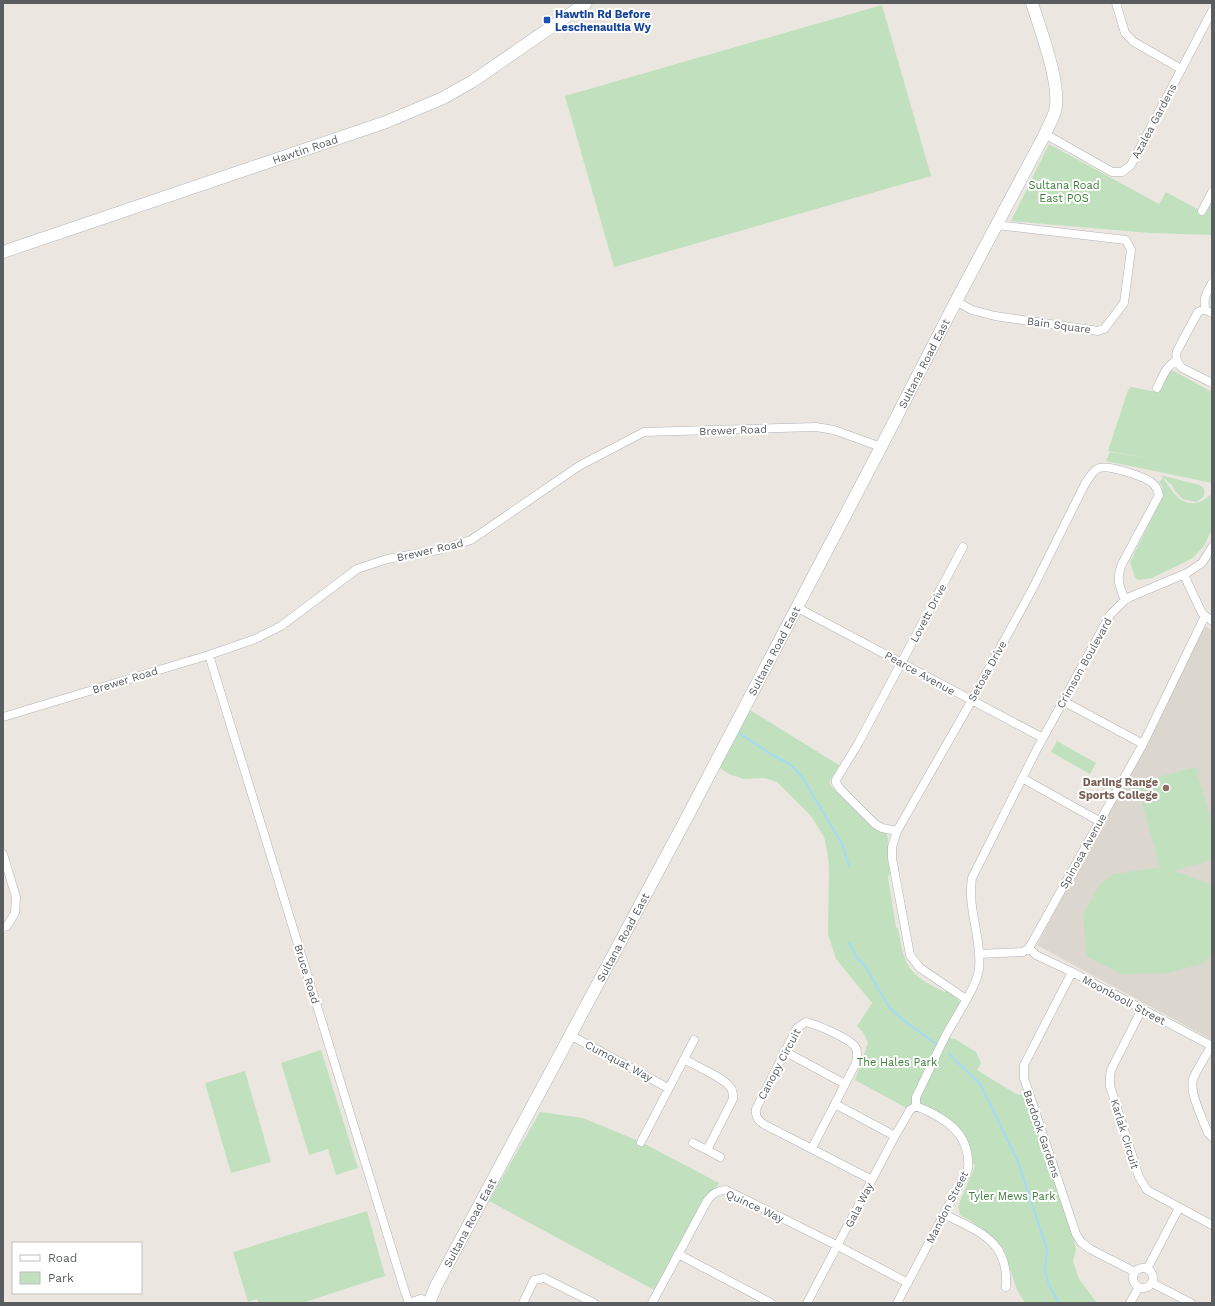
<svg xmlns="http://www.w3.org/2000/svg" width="1215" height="1306" viewBox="0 0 1215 1306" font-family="'Work Sans',sans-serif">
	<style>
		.education { fill: #dbd6ce }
		.green { fill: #c1e1be }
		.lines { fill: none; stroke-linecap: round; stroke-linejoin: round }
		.stream { stroke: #a3dbf8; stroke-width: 2 }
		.street-casing { stroke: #b1b3b7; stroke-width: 9 }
		.secondary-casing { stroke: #b0b4b7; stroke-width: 13 }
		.street { stroke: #fff; stroke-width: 8 }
		.secondary { stroke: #fff; stroke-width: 12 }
		.transit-dot { fill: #1a4fb4; stroke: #fff; stroke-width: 1.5 }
		.education-dot { fill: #8d6e63; stroke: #fff; stroke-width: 1.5 }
		.labels { text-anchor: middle; stroke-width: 4; stroke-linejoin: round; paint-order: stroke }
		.transit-label { font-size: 11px; font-weight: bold; fill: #164399; stroke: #fff; text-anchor: start }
		.street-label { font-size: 11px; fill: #595d60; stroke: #fff }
		.park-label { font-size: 11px; fill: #3d7e3a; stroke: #fff }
		.education-label { font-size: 11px; font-weight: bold; fill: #785e54; stroke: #fff; text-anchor: end }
	</style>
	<rect width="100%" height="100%" fill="#ebe7e0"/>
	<path class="education" d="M1205,626L1212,630V1040L1037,945Z"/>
	<path class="green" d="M882,5L931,176L614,267L565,96Z
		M1049,144L1159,204L1166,192L1201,211L1207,202L1212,205V235L1150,233L1011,221Z
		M1168,368L1212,392V483L1106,461L1110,452L1147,458L1108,451L1128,390L1131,387L1157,392Z
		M1160,475L1200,485L1204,489C1206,495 1202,499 1196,502L1183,499L1175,491L1172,485Z
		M1163,478C1168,484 1173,494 1180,499C1192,507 1203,503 1212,493V529L1204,546L1193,558L1152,578L1139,580L1135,578L1130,562L1163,496L1162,486L1159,482Z
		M745,707L839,765L830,781L831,786L871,825L886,833L888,838V854L891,871L888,877L896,927L898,929C901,944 903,962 914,973C921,981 934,986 944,992L948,991L963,1004L945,1037L955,1039L976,1052L981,1063L977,1070L1016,1094L1024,1095L1074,1239L1076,1250L1073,1261L1079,1279L1097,1303H1025L1017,1290L1003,1248L971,1221L960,1215L958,1206L975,1166L969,1157L961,1137L923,1109L910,1110L855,1080L868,1043L863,1032L857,1026L872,1003L836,959L828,934L829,865L827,850L824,837L811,816L777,782L765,778L744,779L731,775L715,765Z
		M1057,741L1096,763L1090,774L1051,752Z
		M1196,767L1212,825V860L1173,871L1187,875L1211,885L1212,954L1204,963L1168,973L1122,974L1087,957L1083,915L1100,884L1114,874L1155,868L1160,869L1137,783Z
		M321,1050L358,1168L336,1175L328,1149L309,1155L281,1063Z
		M245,1071L271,1162L231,1173L205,1083Z
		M540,1112L583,1118L641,1142L719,1183L658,1292L489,1201Z
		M367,1211L385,1276L302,1303H259L257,1299L248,1302L233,1252Z"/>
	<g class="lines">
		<path class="stream" d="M736,731L772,755L790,764L802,777L842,844L849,866
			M849,943L856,956L865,966L889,1007L903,1020L939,1046
			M949,1054L981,1085L1019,1164L1047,1250L1045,1270L1049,1285L1059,1303"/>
		<g class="street-casing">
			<path id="street" d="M1116,3L1125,33L1134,42L1181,69
				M1045,134L1112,172H1122L1131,165L1212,11
				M1202,211L1212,192
				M956,301L972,310L995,316L1098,331L1104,329L1124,303L1131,250L1126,240L996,225
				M1206,310C1202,300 1207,292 1212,283
				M1212,313L1204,309L1198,312L1177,351C1175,358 1177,363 1182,368L1212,383
				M1157,388C1162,378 1166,365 1177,361
				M1184,575L1202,613L1212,621
				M798,608L1043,738
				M1205,616L1143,744L1029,948L1036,955L1072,972L1212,1046
				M209,655L405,1292L409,1303
				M1063,701L1143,744
				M3,717L209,655L255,639L281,626L357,569L387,559L438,550L471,540L579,466L644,432L816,427L834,430L881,447
				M1022,778L1099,821
				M897,831L882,828L875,824L840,789L836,783V780L859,742L963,547
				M3,854L16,897L15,913L7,926L3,927
				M979,954L1023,952L1029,948
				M1072,972L1024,1065V1078L1076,1234L1081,1242L1090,1249L1135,1272
				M966,999L920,968L910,955L892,858V847L897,831L964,714L1033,588L1086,482C1090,477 1093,470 1099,468C1108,465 1150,477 1155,486C1157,488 1158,492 1159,495L1122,564C1116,579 1119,585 1125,600
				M1142,1009L1111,1070L1110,1076V1086L1139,1177L1147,1190L1212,1225
				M570,1035L668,1088
				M1211,1046C1206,1056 1197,1069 1193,1079C1189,1092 1203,1120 1208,1133L1212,1137
				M784,1051L845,1084
				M684,1059C694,1065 724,1078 730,1087C733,1090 733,1094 733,1099L707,1150L693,1143
				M835,1104L895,1136
				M641,1142L694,1040
				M812,1148L856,1063C857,1059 858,1053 856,1048C850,1038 817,1025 806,1022L797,1028L756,1109C754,1122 767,1126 777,1131L872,1180
				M707,1150L720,1157
				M944,1214C979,1232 1009,1240 1006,1287
				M678,1254L771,1303
				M1133 1278a10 10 0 1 1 20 0a10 10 0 1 1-20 0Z
				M1147,1269L1179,1208
				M1152,1283L1191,1303
				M523,1303L534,1280L544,1278L594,1303
				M652,1303L707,1201C712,1194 717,1190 726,1190L838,1246L908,1283
				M807,1303L895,1136L910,1110L916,1106V1097C926,1077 935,1057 945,1037C954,1019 977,987 979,969C982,938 967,909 972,878L1037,749L1110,615L1125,600L1130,597L1187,573L1202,563L1212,547
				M897,1303L968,1169C971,1134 946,1118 916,1106
				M1130,1303L1139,1287"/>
		</g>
		<g class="secondary-casing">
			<g id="secondary">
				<path id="s1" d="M3,252L386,122L443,98L473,81L586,3"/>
				<path d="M415,1303L421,1301L425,1303"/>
				<path id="s2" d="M429,1303L436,1286L685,821L881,447L955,303L1045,134C1048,126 1053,119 1055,111C1062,86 1040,29 1032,3"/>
			</g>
		</g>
		<use href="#street" class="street"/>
		<use href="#secondary" class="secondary"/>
	</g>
	<rect class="transit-dot" x="543" y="16" width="8" height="8" rx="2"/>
	<circle class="education-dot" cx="1166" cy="788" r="4"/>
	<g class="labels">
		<g class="transit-label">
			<text x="555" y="18">Hawtin Rd Before<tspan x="555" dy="13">Leschenaultia Wy</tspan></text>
		</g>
		<g class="street-label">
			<text transform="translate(1154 121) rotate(-62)" y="4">Azalea Gardens</text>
			<text dy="4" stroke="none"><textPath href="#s1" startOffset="319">Hawtin Road</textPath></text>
			<text transform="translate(1059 325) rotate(8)" y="4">Bain Square</text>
			<text dy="4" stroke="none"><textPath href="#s2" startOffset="1062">Sultana Road East</textPath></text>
			<text transform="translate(733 430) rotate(-2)" y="4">Brewer Road</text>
			<text transform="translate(430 550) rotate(-13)" y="4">Brewer Road</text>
			<text transform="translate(928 613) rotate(-62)" y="4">Lovett Drive</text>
			<text dy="4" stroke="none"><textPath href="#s2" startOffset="738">Sultana Road East</textPath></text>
			<text transform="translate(1084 663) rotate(-61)" y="4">Crimson Boulevard</text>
			<text transform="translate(987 671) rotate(-61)" y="4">Setosa Drive</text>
			<text transform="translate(920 673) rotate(29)" y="4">Pearce Avenue</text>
			<text transform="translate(125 680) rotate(-17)" y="4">Brewer Road</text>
			<text transform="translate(1083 851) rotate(-61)" y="4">Spinosa Avenue</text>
			<text dy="4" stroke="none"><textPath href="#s2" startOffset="414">Sultana Road East</textPath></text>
			<text transform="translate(307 974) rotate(73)" y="4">Bruce Road</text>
			<text transform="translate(1124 1000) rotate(28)" y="4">Moonbooli Street</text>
			<text transform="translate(619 1061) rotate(28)" y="4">Cumquat Way</text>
			<text transform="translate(779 1064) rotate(-62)" y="4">Canopy Circuit</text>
			<text transform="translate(1042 1134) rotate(71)" y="4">Bardook Gardens</text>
			<text transform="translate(1125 1134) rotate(73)" y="4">Karlak Circuit</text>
			<text transform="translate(859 1205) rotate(-63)" y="4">Gala Way</text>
			<text transform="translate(755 1206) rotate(25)" y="4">Quince Way</text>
			<text transform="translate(947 1207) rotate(-63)" y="4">Mandon Street</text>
			<text dy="4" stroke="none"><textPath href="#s2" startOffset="90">Sultana Road East</textPath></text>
		</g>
		<g class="park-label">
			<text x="1064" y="189">Sultana Road<tspan x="1064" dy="13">East POS</tspan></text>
			<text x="897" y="1066">The Hales Park</text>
			<text x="1012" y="1200">Tyler Mews Park</text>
		</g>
		<g class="education-label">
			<text x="1158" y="786">Darling Range<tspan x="1158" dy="13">Sports College</tspan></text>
		</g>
	</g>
	<rect width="1215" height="1306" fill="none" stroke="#595d60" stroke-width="8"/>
	<rect x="12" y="1242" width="130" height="52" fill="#ffffff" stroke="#bdbebf"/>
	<rect x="20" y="1255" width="20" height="6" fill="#ffffff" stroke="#bdbebf"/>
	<text x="48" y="1262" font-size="12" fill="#595d60">Road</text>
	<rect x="20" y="1272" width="20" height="12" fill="#c1e1be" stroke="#bdbebf"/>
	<text x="48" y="1282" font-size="12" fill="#595d60">Park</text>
</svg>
